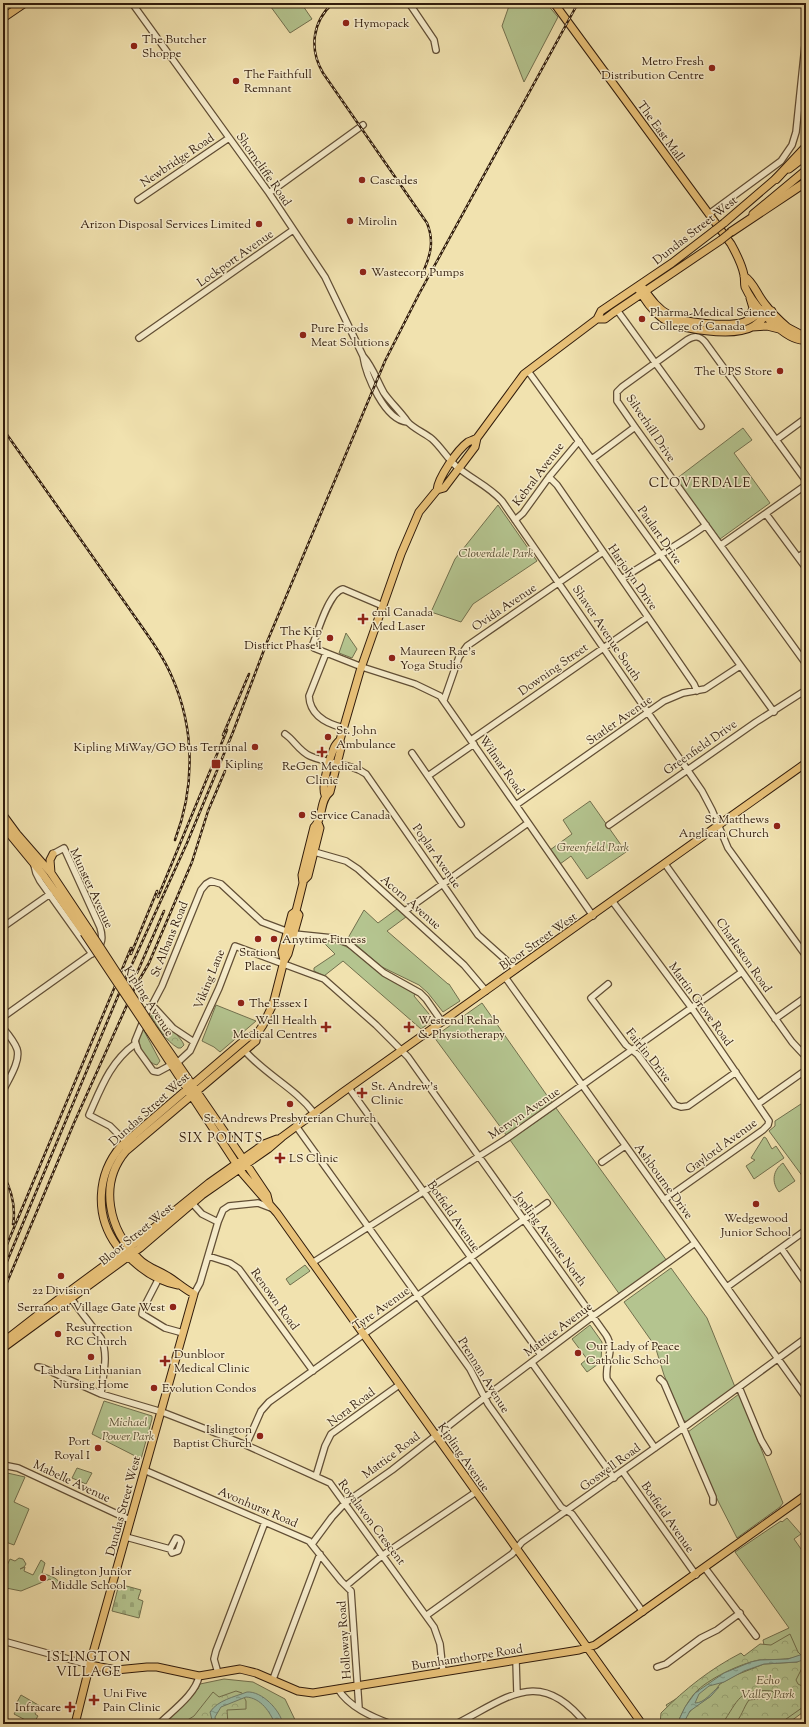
<svg xmlns="http://www.w3.org/2000/svg" width="809" height="1727" viewBox="0 0 809 1727" font-family="'Sorts Mill Goudy',serif">
	<style>
		.green { fill: #b4c48f; stroke: #72704e }
		.forest { fill: url(#forest-crowns); stroke: #72704e }
		.cemetery { fill: url(#cemetery-stones); stroke: #72704e }
		.water { fill: url(#water-ripples); stroke: #717d6b }
		.lines { fill: none; stroke-linecap: round; stroke-linejoin: round }
		.minor-casing { stroke: #614e35; stroke-width: 8 }
		.major-casing { stroke: #311c0c; stroke-width: 9 }
		.highway-casing { stroke: #311c0c; stroke-width: 10 }
		.minor { stroke: #f6eccb; stroke-width: 5.5 }
		.major { stroke: #e8c178; stroke-width: 7 }
		.highway { stroke: #e8c178; stroke-width: 8 }
		.rail-casing { stroke: #311c0c; stroke-width: 2.5 }
		.rail { stroke: #f6eccb; stroke-width: 1; stroke-dasharray: 3; stroke-linecap: butt }
		.major-bridge-casing { stroke: #311c0c; stroke-width: 9; stroke-linecap: butt }
		.major-bridge { stroke: #e8c178; stroke-width: 7 }
		.poi-dot { fill: #8f2418; stroke: #f6eccb; stroke-width: 1.5 }
		.labels { text-anchor: middle; stroke-width: 3; stroke-linejoin: round; paint-order: stroke }
		.poi-label { font-size: 12px; fill: #311c0c; stroke: #f6eccb; text-anchor: start }
		.street-label { font-size: 12px; fill: #311c0c; stroke: #f6eccb }
		.park-label { font-size: 12px; font-style: italic; fill: #584e33; stroke: #f6eccb }
		.neighbourhood-label { font-size: 13px; letter-spacing: 1px; fill: #311c0c; stroke: #f6eccb }
	</style>
	<defs>
		<pattern id="forest-crowns" width="20" height="18" patternUnits="userSpaceOnUse"><rect width="20" height="18" fill="#b4c48f"/><path d="M2 6a3 3 0 1 1 6 0M12 15a3 3 0 1 1 6 0" fill="none" stroke="#9ba87a"/></pattern>
		<pattern id="cemetery-stones" width="16" height="16" patternUnits="userSpaceOnUse"><rect width="16" height="16" fill="#b4c48f"/><path d="M2 7V4a2 2 0 0 1 4 0v3zM10 15v-3a2 2 0 0 1 4 0v3z" fill="#9ba87a"/></pattern>
		<pattern id="water-ripples" width="26" height="14" patternUnits="userSpaceOnUse"><rect width="26" height="14" fill="#9bbeab"/><path d="M2 4q2-2 4 0t4 0M15 11q2-2 4 0t4 0" fill="none" stroke="#7f9a8a"/></pattern>
	</defs>
	<rect width="100%" height="100%" fill="#f1e2af"/>
	<filter id="stains"><feTurbulence type="fractalNoise" baseFrequency=".005" numOctaves="4"/><feColorMatrix values="0 0 0 0 .2 0 0 0 0 .09 0 0 0 0 .02 0 0 0 .5 -.17"/></filter>
	<radialGradient id="worn" r=".72"><stop offset=".6" stop-color="#630" stop-opacity="0"/><stop offset="1" stop-color="#630" stop-opacity=".3"/></radialGradient>
	<path class="green" d="M268,3H301L312,19L290,33Z
		M510,3H546L558,17L524,82L502,26Z
		M743,428L752,440L734,453L770,503L720,539L676,479Z
		M498,505L537,561L473,604L461,622L431,612L455,559Z
		M346,633L357,649L352,658L339,653Z
		M590,801L626,852L587,879L571,856L560,864L550,850L572,834L563,820Z
		M397,909L406,917L387,931L448,984H449L460,1001L443,1012L428,993L419,985L382,967L348,938L364,910L378,923Z
		M322,941C356,944 355,956 380,973C391,981 404,987 415,994L414,996L429,1014L431,1022L421,1029L343,961L324,976L314,971V968L335,954Z
		M482,1003L553,1104L507,1136L434,1037Z
		M216,1005L256,1021L220,1052L214,1047L202,1041Z
		M143,1029L160,1061L157,1065C148,1064 138,1047 139,1039C139,1035 141,1032 143,1029Z
		M804,1102L806,1104V1181L769,1131L775,1126V1121Z
		M556,1108L667,1261L620,1295L510,1140Z
		M764,1137L766,1138L772,1149L776,1146L784,1158L754,1179L746,1166L755,1160L751,1158Z
		M783,1163L795,1181L779,1192C771,1182 773,1170 783,1163Z
		M305,1265L310,1271L290,1285L286,1279Z
		M671,1268L707,1318L735,1387L687,1422L683,1420L664,1375L655,1346L624,1302Z
		M590,1325L602,1342L601,1362L587,1372L581,1364L587,1359L572,1339Z
		M739,1394L783,1503L780,1507L737,1538L718,1501L688,1432Z
		M104,1401L152,1416V1419L141,1459L92,1434Z
		M77,1468L92,1473L86,1484L72,1478Z
		M3,1472L25,1477L14,1502L29,1509L14,1545L3,1541Z
		M787,1518L801,1534L794,1539L806,1556V1710L787,1724H654L671,1712L666,1705L764,1645L763,1640L789,1628L735,1552L781,1521L782,1522Z
		M19,1558L23,1559L26,1564L24,1567L20,1569L25,1567L24,1571L33,1575L41,1560L45,1563L42,1573C49,1576 55,1576 60,1583L56,1586L50,1579L21,1591L6,1588L5,1593L3,1592V1574L10,1559L15,1561Z
		M224,1679L253,1682L285,1699L297,1724H162L198,1689L200,1684Z
		M21,1695L40,1706L35,1714L38,1716L33,1724L14,1714L19,1706L16,1704Z"/>
	<path class="forest" d="M156,1012C162,1020 182,1038 184,1045L181,1048H178C166,1041 158,1027 151,1016V1014Z
		M790,1634L798,1652L801,1655C789,1661 772,1659 759,1660C742,1663 707,1679 695,1693C687,1702 682,1713 677,1724H660L661,1713C685,1689 710,1669 741,1653L744,1656L760,1644L771,1645Z
		M802,1659V1668L796,1680L798,1684L802,1686H806V1705L779,1724H734C742,1717 743,1708 749,1700L778,1697L772,1691C738,1688 739,1700 722,1724H683L686,1716L693,1708L711,1696L720,1684L736,1675L764,1664L797,1662Z
		M236,1691L242,1693L246,1701V1709L227,1710L228,1724H181L194,1716L213,1692L219,1697Z"/>
	<path class="cemetery" d="M119,1584L141,1590L138,1599L143,1601L139,1618L112,1611Z"/>
	<path class="water" d="M806,1653V1659L797,1662L764,1664L744,1671L724,1682L709,1686L699,1694L695,1703C705,1703 711,1692 719,1687L711,1696L690,1711L683,1724H677L685,1707L695,1693L724,1673L751,1662L760,1660L788,1659Z
		M247,1692C262,1691 280,1710 283,1724H275C270,1712 261,1698 246,1697L221,1707L215,1717L216,1724H213L210,1712C218,1700 234,1697 247,1692Z"/>
	<g class="lines">
		<g class="minor-casing">
			<path id="minor" d="M132,3L269,193L325,277L363,356C366,376 385,420 407,422
				M409,3L434,40L436,50
				M805,3L806,10
				M269,193L363,125
				M138,200L229,138
				M709,214L781,161L792,145L796,132L806,36
				M617,310L701,426
				M139,338L293,230
				M363,356C373,367 377,381 384,393C391,403 400,411 407,421C412,428 425,433 432,439C441,447 447,458 456,466C471,479 489,486 502,501L702,791L712,810L728,848L806,956
				M528,371L774,712
				M776,440L806,418
				M592,459L635,427
				M549,477L557,485L694,684L697,691
				M806,481L705,342C699,335 694,336 687,340L622,387L617,392V401L635,427L806,664
				M766,514L806,568
				M515,520L523,513L549,477L579,441
				M721,545L806,485
				M798,557L806,552
				M622,579C650,560 679,545 706,525
				M383,606L343,589C329,592 318,631 313,644L314,648L362,667L415,684L440,696L593,916
				M326,653L309,696C310,715 327,724 344,728
				M444,700L459,657L467,646L603,552
				M285,734C294,740 299,751 310,756C328,764 350,763 366,774L478,935L516,969
				M471,740L648,617
				M412,753L461,824
				M428,776L474,744
				M516,805L664,701L683,693L705,689L740,666
				M609,825L756,722L806,690
				M311,851L346,861L358,869L464,965L486,991
				M665,864L792,1042L806,1057
				M34,865L36,873L40,881L92,954
				M613,902L691,1007L769,1121L768,1125L763,1130L664,1200
				M405,911L528,823
				M3,927L50,894
				M505,977L806,1398
				M608,984L591,998L626,1045L638,1055L675,1105L681,1107L688,1106L736,1072
				M152,1005L173,1028L194,1042
				M3,1017L94,952C103,945 103,937 100,927L64,848L53,854
				M775,1019L806,997
				M3,1028C8,1034 14,1041 17,1049C21,1061 8,1080 3,1091
				M245,1051C266,1075 295,1088 314,1113
				M177,1063L190,1051L219,988L235,946L324,979L376,1025L408,1057L606,1335C616,1350 604,1363 607,1379L655,1448
				M171,1065L158,1072L153,1071L138,1050L135,1041L148,1009L152,1005L162,986L201,890L206,884L211,881L221,884L262,922L294,934L333,938L348,943L384,973L420,993L426,999L442,1022
				M349,1088L541,1355
				M758,1104L806,1070
				M296,1126L470,1369L488,1404L561,1507L572,1514L643,1612
				M131,1147L110,1126L89,1115C101,1088 110,1062 135,1044
				M602,1162L625,1146
				M192,1203L202,1214L218,1222
				M781,1248L806,1284
				M208,1256L230,1263L239,1269L313,1371
				M312,1263L506,1139L742,972
				M159,1278L143,1309L142,1314L165,1328L183,1333
				M727,1287L806,1230
				M194,1294L200,1283L218,1222L223,1210L229,1206L258,1203L271,1208
				M69,1296L101,1338C109,1355 103,1375 101,1394
				M532,1363L614,1478
				M38,1367L43,1368L101,1394L162,1412L193,1424L246,1445L330,1483L434,1627L440,1644L443,1672
				M660,1379L664,1383L713,1497V1502
				M739,1387L761,1440L768,1452
				M246,1445L261,1411L269,1402L547,1203
				M3,1465L18,1468L130,1520
				M144,1470L309,1541L341,1581L351,1591L359,1708
				M623,1472L696,1575
				M316,1476L325,1446L331,1434L399,1385
				M126,1537L170,1549
				M176,1538L179,1539L181,1542L178,1551L172,1553L170,1549Z
				M312,1544L332,1517L345,1503L392,1470L484,1398L589,1319L695,1243
				M705,1568L756,1636
				M347,1585L383,1555L476,1492
				M427,1615L512,1554L522,1542L683,1428L806,1338
				M3,1641L90,1665
				M516,1661L517,1693
				M657,1667L666,1664L701,1638L717,1630L740,1613
				M218,1673L214,1659L216,1651L265,1522
				M273,1679L320,1554
				M338,1689C349,1707 372,1717 391,1724
				M159,1724C172,1711 196,1694 199,1676
				M456,1724C509,1697 540,1666 586,1724"/>
		</g>
		<g class="major-casing">
			<path id="major" d="M554,3L731,244C736,253 742,265 744,275C745,280 744,283 745,287C753,305 786,343 806,340
				M3,18L25,3
				M789,169L806,156
				M753,214L806,170
				M724,223L780,175
				M744,276C754,282 757,295 765,304C771,312 779,320 787,327C793,331 801,333 806,339
				M637,287C644,298 651,310 662,318C678,330 734,337 752,327C759,323 765,316 772,311
				M643,288C651,299 657,308 669,315C682,323 729,327 744,322C753,319 760,312 767,307
				M597,319H605L613,313L721,240
				M748,320L753,308L750,298
				M752,327L767,326L779,329
				M437,490C438,478 457,450 468,442C470,441 474,440 477,438
				M325,795C321,786 330,757 334,748C335,745 338,742 340,740
				M3,815L17,834L51,873L89,930
				M3,826L44,876L84,933
				M51,873L50,860L53,854
				M303,881L308,876L320,828L318,823
				M284,961L282,952L292,914L296,911
				M151,1025L239,1153L267,1195L269,1203
				M148,1029L243,1174L277,1213L642,1724
				M178,1285C161,1282 145,1272 133,1261C128,1256 122,1251 117,1246C94,1215 97,1174 121,1146L247,1038L257,1034
				M3,1342L48,1307L135,1243L209,1183L264,1144L277,1139
				M3,1348L140,1248L202,1195L268,1149L282,1137L343,1092L806,763
				M90,1665L116,1670L147,1667H157L199,1676L240,1669L256,1673L298,1691L313,1693L579,1650L595,1645L615,1631L806,1495
				M75,1724L91,1660L194,1294C186,1290 179,1284 172,1279C161,1271 147,1268 138,1258C109,1230 98,1184 126,1151L256,1041L257,1034L263,1025L273,1004L284,961L288,954L299,915L296,911L303,883L302,875L314,827C324,818 319,800 330,792L341,748L340,740L360,671L401,554L419,512L437,490L444,488L475,447L477,438L524,374L597,319L601,311L672,263L715,230"/>
		</g>
		<g class="highway-casing">
			<path id="highway" d="M776,179L806,147
				M731,232L806,182"/>
		</g>
		<use href="#minor" class="minor"/>
		<use href="#major" class="major"/>
		<use href="#highway" class="highway"/>
		<g class="rail-casing">
			<path id="rail" d="M333,3C312,22 309,49 323,73L427,223C434,240 431,254 424,270
				M3,429L140,624C152,641 164,658 172,677C195,729 195,787 175,840
				M223,735L249,674
				M158,897L227,730
				M131,954L157,891
				M137,973L164,911
				M3,1174C11,1189 16,1207 13,1224
				M3,1254L131,948
				M3,1271L123,984L187,843L233,732L267,642L385,361L419,294L578,3
				M3,1292L74,1123L135,987L149,963L192,862L208,811L225,771"/>
		</g>
		<use href="#rail" class="rail"/>
		<g class="major-bridge-casing">
			<path id="major-bridge" d="M715,230L724,223
				M721,240L731,232
				M89,930L151,1025
				M84,933L148,1029"/>
		</g>
		<use href="#major-bridge" class="major-bridge"/>
	</g>
	<g class="poi-dot">
		<circle cx="346" cy="23" r="4"/>
		<circle cx="134" cy="46" r="4"/>
		<circle cx="712" cy="68" r="4"/>
		<circle cx="236" cy="81" r="4"/>
		<circle cx="362" cy="180" r="4"/>
		<circle cx="350" cy="221" r="4"/>
		<circle cx="259" cy="224" r="4"/>
		<circle cx="363" cy="272" r="4"/>
		<circle cx="642" cy="319" r="4"/>
		<circle cx="303" cy="335" r="4"/>
		<circle cx="780" cy="371" r="4"/>
		<path d="M361 613h4v4h4v4h-4v4h-4v-4h-4v-4h4z"/>
		<circle cx="330" cy="638" r="4"/>
		<circle cx="392" cy="658" r="4"/>
		<circle cx="328" cy="737" r="4"/>
		<circle cx="255" cy="747" r="4"/>
		<path d="M320 746h4v4h4v4h-4v4h-4v-4h-4v-4h4z"/>
		<rect x="211" y="759" width="10" height="10" rx="2"/>
		<circle cx="302" cy="815" r="4"/>
		<circle cx="777" cy="826" r="4"/>
		<circle cx="258" cy="939" r="4"/>
		<circle cx="274" cy="939" r="4"/>
		<circle cx="241" cy="1003" r="4"/>
		<path d="M324 1021h4v4h4v4h-4v4h-4v-4h-4v-4h4z"/>
		<path d="M407 1021h4v4h4v4h-4v4h-4v-4h-4v-4h4z"/>
		<path d="M360 1087h4v4h4v4h-4v4h-4v-4h-4v-4h4z"/>
		<circle cx="290" cy="1104" r="4"/>
		<path d="M278 1152h4v4h4v4h-4v4h-4v-4h-4v-4h4z"/>
		<circle cx="756" cy="1204" r="4"/>
		<circle cx="61" cy="1276" r="4"/>
		<circle cx="173" cy="1307" r="4"/>
		<circle cx="58" cy="1334" r="4"/>
		<circle cx="578" cy="1353" r="4"/>
		<circle cx="91" cy="1357" r="4"/>
		<path d="M163 1355h4v4h4v4h-4v4h-4v-4h-4v-4h4z"/>
		<circle cx="154" cy="1388" r="4"/>
		<circle cx="260" cy="1436" r="4"/>
		<circle cx="98" cy="1448" r="4"/>
		<circle cx="43" cy="1578" r="4"/>
		<path d="M92 1694h4v4h4v4h-4v4h-4v-4h-4v-4h4z"/>
		<path d="M68 1701h4v4h4v4h-4v4h-4v-4h-4v-4h4z"/>
	</g>
	<g class="labels">
		<g class="poi-label">
			<text x="354" y="27">Hymopack</text>
			<text x="142" y="43">The Butcher<tspan x="142" dy="14">Shoppe</tspan></text>
			<text x="704" y="65" text-anchor="end">Metro Fresh<tspan x="704" dy="14">Distribution Centre</tspan></text>
			<text x="244" y="78">The Faithfull<tspan x="244" dy="14">Remnant</tspan></text>
			<text x="370" y="184">Cascades</text>
			<text x="358" y="225">Mirolin</text>
			<text x="251" y="228" text-anchor="end">Arizon Disposal Services Limited</text>
			<text x="371" y="276">Wastecorp Pumps</text>
			<text x="650" y="316">Pharma-Medical Science<tspan x="650" dy="14">College of Canada</tspan></text>
			<text x="311" y="332">Pure Foods<tspan x="311" dy="14">Meat Solutions</tspan></text>
			<text x="772" y="375" text-anchor="end">The UPS Store</text>
			<text x="372" y="616">cml Canada<tspan x="372" dy="14">Med Laser</tspan></text>
			<text x="322" y="635" text-anchor="end">The Kip<tspan x="322" dy="14">District Phase I</tspan></text>
			<text x="400" y="655">Maureen Rae's<tspan x="400" dy="14">Yoga Studio</tspan></text>
			<text x="336" y="734">St. John<tspan x="336" dy="14">Ambulance</tspan></text>
			<text x="247" y="751" text-anchor="end">Kipling MiWay/GO Bus Terminal</text>
			<text x="225" y="768">Kipling</text>
			<text x="322" y="770" text-anchor="middle">ReGen Medical<tspan x="322" dy="14">Clinic</tspan></text>
			<text x="310" y="819">Service Canada</text>
			<text x="769" y="823" text-anchor="end">St Matthews<tspan x="769" dy="14">Anglican Church</tspan></text>
			<text x="282" y="943">Anytime Fitness</text>
			<text x="258" y="956" text-anchor="middle">Station<tspan x="258" dy="14">Place</tspan></text>
			<text x="249" y="1007">The Essex I</text>
			<text x="317" y="1024" text-anchor="end">Well Health<tspan x="317" dy="14">Medical Centres</tspan></text>
			<text x="418" y="1024">Westend Rehab<tspan x="418" dy="14">&amp; Physiotherapy</tspan></text>
			<text x="371" y="1090">St. Andrew's<tspan x="371" dy="14">Clinic</tspan></text>
			<text x="290" y="1122" text-anchor="middle">St. Andrews Presbyterian Church</text>
			<text x="289" y="1162">LS Clinic</text>
			<text x="756" y="1222" text-anchor="middle">Wedgewood<tspan x="756" dy="14">Junior School</tspan></text>
			<text x="61" y="1294" text-anchor="middle">22 Division</text>
			<text x="165" y="1311" text-anchor="end">Serrano at Village Gate West</text>
			<text x="66" y="1331">Resurrection<tspan x="66" dy="14">RC Church</tspan></text>
			<text x="586" y="1350">Our Lady of Peace<tspan x="586" dy="14">Catholic School</tspan></text>
			<text x="174" y="1358">Dunbloor<tspan x="174" dy="14">Medical Clinic</tspan></text>
			<text x="91" y="1374" text-anchor="middle">Labdara Lithuanian<tspan x="91" dy="14">Nursing Home</tspan></text>
			<text x="162" y="1392">Evolution Condos</text>
			<text x="252" y="1433" text-anchor="end">Islington<tspan x="252" dy="14">Baptist Church</tspan></text>
			<text x="90" y="1445" text-anchor="end">Port<tspan x="90" dy="14">Royal I</tspan></text>
			<text x="51" y="1575">Islington Junior<tspan x="51" dy="14">Middle School</tspan></text>
			<text x="103" y="1697">Uni Five<tspan x="103" dy="14">Pain Clinic</tspan></text>
			<text x="61" y="1711" text-anchor="end">Infracare</text>
		</g>
		<g class="street-label">
			<text transform="translate(661 131) rotate(54)" y="4">The East Mall</text>
			<text transform="translate(177 160) rotate(-34)" y="4">Newbridge Road</text>
			<text transform="translate(264 169) rotate(55)" y="4">Shorncliffe Road</text>
			<text transform="translate(695 230) rotate(-38)" y="4">Dundas Street West</text>
			<text transform="translate(235 258) rotate(-35)" y="4">Lockport Avenue</text>
			<text transform="translate(651 428) rotate(56)" y="4">Silverhill Drive</text>
			<text transform="translate(538 474) rotate(-53)" y="4">Kebral Avenue</text>
			<text transform="translate(660 535) rotate(55)" y="4">Paulart Drive</text>
			<text transform="translate(633 577) rotate(55)" y="4">Harjolyn Drive</text>
			<text transform="translate(504 607) rotate(-34)" y="4">Ovida Avenue</text>
			<text transform="translate(607 633) rotate(56)" y="4">Shaver Avenue South</text>
			<text transform="translate(553 669) rotate(-35)" y="4">Downing Street</text>
			<text transform="translate(619 720) rotate(-35)" y="4">Statler Avenue</text>
			<text transform="translate(700 747) rotate(-35)" y="4">Greenfield Drive</text>
			<text transform="translate(502 765) rotate(55)" y="4">Wilmar Road</text>
			<text transform="translate(437 856) rotate(55)" y="4">Poplar Avenue</text>
			<text transform="translate(92 888) rotate(65)" y="4">Munster Avenue</text>
			<text transform="translate(411 902) rotate(41)" y="4">Acorn Avenue</text>
			<text transform="translate(169 939) rotate(-68)" y="4">St Albans Road</text>
			<text transform="translate(538 941) rotate(-35)" y="4">Bloor Street West</text>
			<text transform="translate(744 955) rotate(55)" y="4">Charleston Road</text>
			<text transform="translate(209 979) rotate(-68)" y="4">Viking Lane</text>
			<text transform="translate(149 1001) rotate(57)" y="4">Kipling Avenue</text>
			<text transform="translate(701 1004) rotate(54)" y="4">Martin Grove Road</text>
			<text transform="translate(649 1055) rotate(51)" y="4">Fairlin Drive</text>
			<text transform="translate(149 1109) rotate(-42)" y="4">Dundas Street West</text>
			<text transform="translate(524 1113) rotate(-34)" y="4">Mervyn Avenue</text>
			<text transform="translate(721 1146) rotate(-36)" y="4">Gaylord Avenue</text>
			<text transform="translate(664 1181) rotate(54)" y="4">Ashbourne Drive</text>
			<text transform="translate(454 1216) rotate(55)" y="4">Botfield Avenue</text>
			<text transform="translate(136 1234) rotate(-39)" y="4">Bloor Street West</text>
			<text transform="translate(551 1239) rotate(54)" y="4">Jopling Avenue North</text>
			<text transform="translate(275 1299) rotate(54)" y="4">Renown Road</text>
			<text transform="translate(381 1308) rotate(-35)" y="4">Tyre Avenue</text>
			<text transform="translate(558 1329) rotate(-37)" y="4">Mattice Avenue</text>
			<text transform="translate(484 1375) rotate(58)" y="4">Prennan Avenue</text>
			<text transform="translate(351 1407) rotate(-37)" y="4">Nora Road</text>
			<text transform="translate(391 1455) rotate(-37)" y="4">Mattice Road</text>
			<text transform="translate(464 1457) rotate(55)" y="4">Kipling Avenue</text>
			<text transform="translate(610 1467) rotate(-36)" y="4">Goswell Road</text>
			<text transform="translate(72 1481) rotate(25)" y="4">Mabelle Avenue</text>
			<text transform="translate(123 1506) rotate(-75)" y="4">Dundas Street West</text>
			<text transform="translate(258 1507) rotate(23)" y="4">Avonhurst Road</text>
			<text transform="translate(668 1517) rotate(55)" y="4">Botfield Avenue</text>
			<text transform="translate(372 1522) rotate(53)" y="4">Royalavon Crescent</text>
			<text transform="translate(344 1640) rotate(-94)" y="4">Holloway Road</text>
			<text transform="translate(467 1657) rotate(-9)" y="4">Burnhamthorpe Road</text>
		</g>
		<g class="park-label">
			<text x="496" y="557">Cloverdale Park</text>
			<text x="593" y="851">Greenfield Park</text>
			<text x="128" y="1426">Michael<tspan x="128" dy="14">Power Park</tspan></text>
			<text x="768" y="1684">Echo<tspan x="768" dy="14">Valley Park</tspan></text>
		</g>
		<g class="neighbourhood-label">
			<text x="700" y="487">CLOVERDALE</text>
			<text x="221" y="1142">SIX POINTS</text>
			<text x="89" y="1661">ISLINGTON<tspan x="89" dy="15">VILLAGE</tspan></text>
		</g>
	</g>
	<rect width="809" height="1727" fill="none" stroke="#f1e2af" stroke-width="16"/>
	<rect x="4" y="4" width="801" height="1719" fill="none" stroke="#311c0c" stroke-width="2"/>
	<rect x="8" y="8" width="793" height="1711" fill="none" stroke="#311c0c"/>
	<rect width="100%" height="100%" filter="url(#stains)"/>
	<rect width="100%" height="100%" fill="url(#worn)"/>
</svg>
